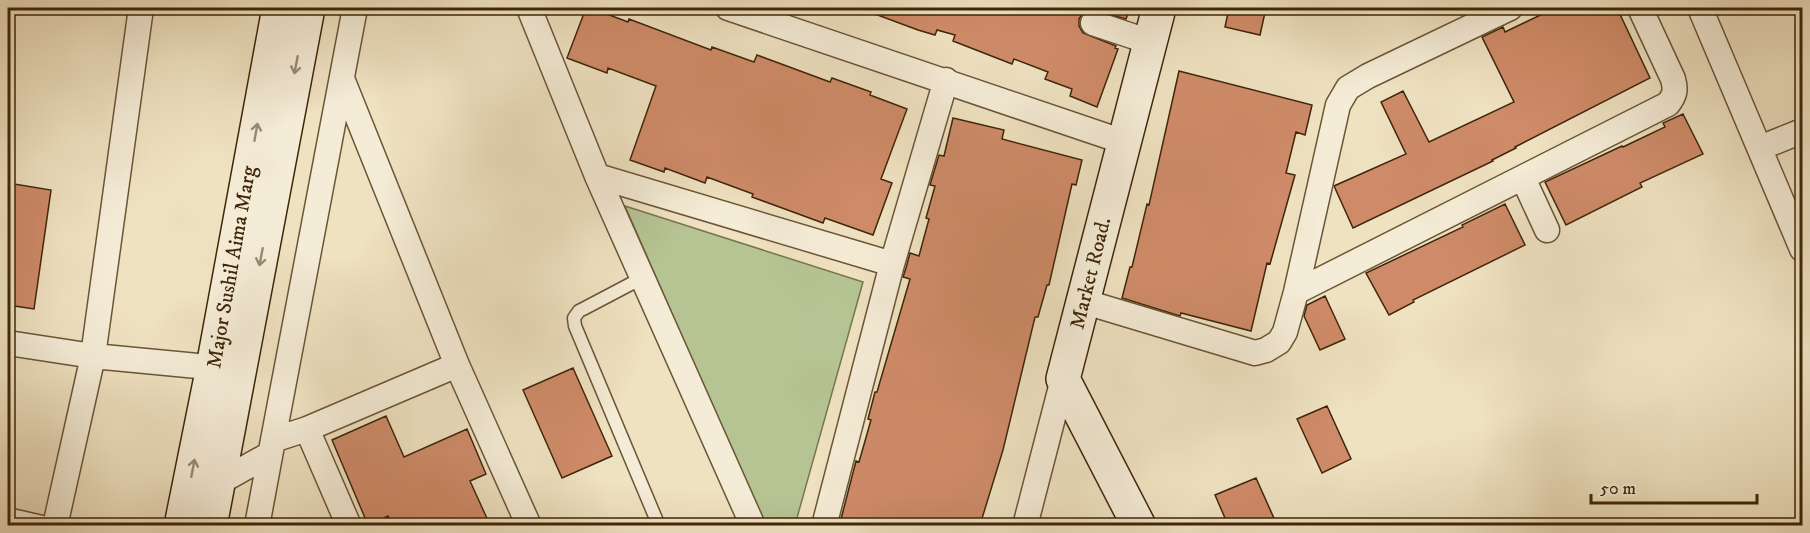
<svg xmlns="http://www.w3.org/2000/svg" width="1810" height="533" viewBox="0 0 1810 533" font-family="'IM FELL DW Pica',serif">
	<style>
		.green { fill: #b6c494; stroke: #7a754e; stroke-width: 1.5 }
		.building { fill: #cf8b69; stroke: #3e2608; stroke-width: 1.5 }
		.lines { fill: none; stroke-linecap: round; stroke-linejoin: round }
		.lane-casing { stroke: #6a5536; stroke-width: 15 }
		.street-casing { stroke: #6a5536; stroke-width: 27 }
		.secondary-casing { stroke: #3e2608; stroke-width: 36 }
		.lane { stroke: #f5ecd7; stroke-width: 12 }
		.street { stroke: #f5ecd7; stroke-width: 24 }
		.secondary { stroke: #f5ecd7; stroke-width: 33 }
		.oneway { stroke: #9a8970 }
		.labels { text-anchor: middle; stroke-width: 4.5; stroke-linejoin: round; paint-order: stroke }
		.street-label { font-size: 21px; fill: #3e2608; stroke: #f5ecd7 }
	</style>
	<rect width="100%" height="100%" fill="#efe2c1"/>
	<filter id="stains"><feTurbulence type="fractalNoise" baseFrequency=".00333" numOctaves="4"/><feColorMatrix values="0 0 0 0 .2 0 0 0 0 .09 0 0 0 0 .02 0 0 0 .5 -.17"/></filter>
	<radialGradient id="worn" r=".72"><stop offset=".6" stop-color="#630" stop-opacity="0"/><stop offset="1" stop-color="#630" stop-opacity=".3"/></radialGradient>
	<path class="green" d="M625,206L863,282L795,525H764Z"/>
	<path class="building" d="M586,8H591L628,22L629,19L711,50L712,47L754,62L757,55L830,82L832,78L871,92L870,95L907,109L881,179L892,183L873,235L825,218L823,223L752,197L753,194L707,177L705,183L665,168L664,172L630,160L656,86L608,68L607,73L567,58Z
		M864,8H1130L1126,19L1091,9L1083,13L1079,19V26L1083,33L1116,46L1115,48L1118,49L1097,107L1070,96L1072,89L1045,79L1048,72L1014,59L1012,64L953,41L955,35L937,30L935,35L918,30L864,10Z
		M1229,8H1266L1260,35L1225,27Z
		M1555,8H1617L1650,78L1515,147L1516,148L1492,160L1493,161L1353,228L1334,186L1406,154L1381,102L1403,91L1429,142L1514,102L1482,37L1503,27L1505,32Z
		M1179,71L1312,105L1305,135L1296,132L1286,173L1295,175L1270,264L1267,263L1251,331L1181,313L1180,316L1122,298L1130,267H1132L1147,204L1149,205Z
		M1683,114L1703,154L1640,183L1642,187L1566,225L1545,182L1622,146L1623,147L1665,127L1663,123Z
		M953,118L1004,130L1002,139L1082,160L1076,185L1072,184L1049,285H1047L1038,317H1035L1003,450L980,525H851L840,523L856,461L859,462L871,420L868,419L875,392H877L910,279L903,277L906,268L910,253L919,256L929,219L926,218L935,186L930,185L939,155L944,156Z
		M8,183L51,190L34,309L8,305Z
		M1505,204L1525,245L1413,300L1414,302L1389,315L1366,273L1463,227L1462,225Z
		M1325,296L1345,339L1320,350L1304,316L1307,305Z
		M573,368L612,456L562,478L523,390Z
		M1327,406L1351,459L1322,473L1297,419Z
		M386,416L404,457L467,429L486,474L470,481L490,525H392L388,516L368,525L332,440Z
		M1256,478L1277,525H1228L1215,495Z"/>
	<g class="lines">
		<g class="lane-casing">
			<path id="lane" d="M642,278L585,308L579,311L574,318L575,326L659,526
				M8,514L56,525"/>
		</g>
		<g class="street-casing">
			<path id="street" d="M529,8L597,176L753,526
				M728,8L1124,142
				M1700,8L1802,249
				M1093,23L1150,42
				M343,81L457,365L529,526
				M1760,148L1802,131
				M597,176L892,264
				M1523,178L1547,230
				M1296,292L1668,104C1675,95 1676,90 1673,79L1640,8
				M1082,301L1255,353L1266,350L1279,342L1285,332L1296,292L1338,105L1348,88L1368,76L1510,8
				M8,343L93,356L229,369
				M307,429L349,526
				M273,440L355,8
				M218,483L270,454
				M55,526L93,356L141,8
				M257,526L273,440L307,429L457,365
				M824,526L892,264L946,80
				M1025,526L1063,379"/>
		</g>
		<g class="secondary-casing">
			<path id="secondary" d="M181,526L213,367L279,8
				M210,526L308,8
				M1139,526L1063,379L1159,8"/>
		</g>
		<use href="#lane" class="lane"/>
		<use href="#street" class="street"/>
		<use href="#secondary" class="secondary"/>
	</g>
	<defs><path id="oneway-shaft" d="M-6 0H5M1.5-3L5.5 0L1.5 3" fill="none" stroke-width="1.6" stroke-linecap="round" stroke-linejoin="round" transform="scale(1.5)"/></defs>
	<g class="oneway">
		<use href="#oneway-shaft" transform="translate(296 65) rotate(101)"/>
		<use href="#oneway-shaft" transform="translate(256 132) rotate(-80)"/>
		<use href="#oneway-shaft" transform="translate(261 257) rotate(101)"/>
		<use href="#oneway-shaft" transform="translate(193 468) rotate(-79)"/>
	</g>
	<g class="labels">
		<g class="street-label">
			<text transform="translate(231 267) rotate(-80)" y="7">Major Sushil Aima Marg</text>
			<text transform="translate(1090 273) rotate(-76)" y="7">Market Road.</text>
		</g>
	</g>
	<rect width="1810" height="533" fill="none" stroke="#efe2c1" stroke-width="30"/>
	<rect x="9" y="9" width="1792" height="515" fill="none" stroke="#3e2608" stroke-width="3"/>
	<rect x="15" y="15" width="1780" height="503" fill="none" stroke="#3e2608" stroke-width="1.5"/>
	<path d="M1591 494v9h166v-9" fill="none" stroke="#3e2608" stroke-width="3"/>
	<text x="1600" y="494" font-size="18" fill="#3e2608" stroke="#f5ecd7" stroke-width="4.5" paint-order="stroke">50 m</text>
	<rect width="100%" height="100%" filter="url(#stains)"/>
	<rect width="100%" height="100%" fill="url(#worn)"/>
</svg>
